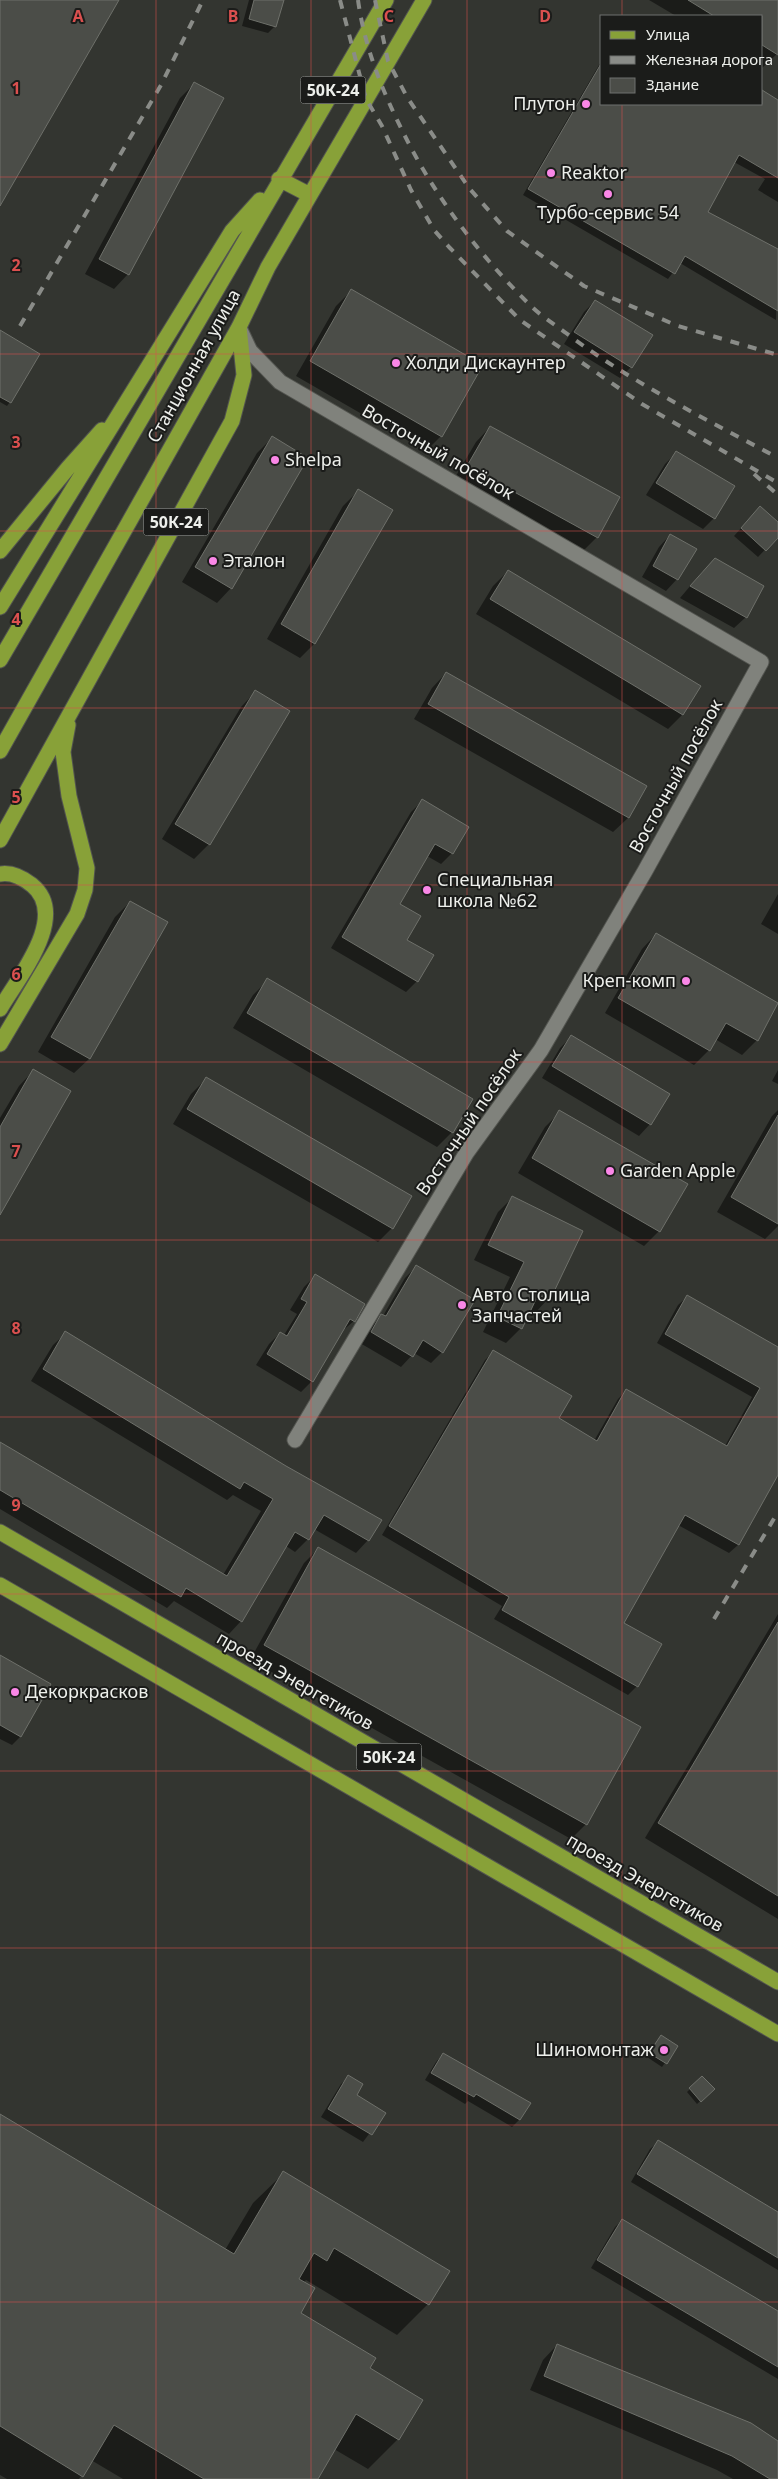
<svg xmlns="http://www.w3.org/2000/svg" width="778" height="2479" viewBox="0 0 778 2479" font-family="'Noto Sans',sans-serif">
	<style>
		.shadow { fill: #0007 }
		.building { fill: #4b4d48; stroke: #6e706a }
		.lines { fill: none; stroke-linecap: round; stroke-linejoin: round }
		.street-casing { stroke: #52544f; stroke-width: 17 }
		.primary-casing { stroke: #52544f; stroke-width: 17 }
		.street { stroke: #80827c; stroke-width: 15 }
		.primary { stroke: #88a138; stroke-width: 15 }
		.rail { stroke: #8a8c88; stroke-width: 4; stroke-dasharray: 9 9; stroke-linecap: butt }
		.grid { fill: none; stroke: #db504f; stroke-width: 1; stroke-opacity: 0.55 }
		.poi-dot { fill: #fa87e7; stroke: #1b1c1a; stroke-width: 2 }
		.labels { text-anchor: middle; stroke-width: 4; stroke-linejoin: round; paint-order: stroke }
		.shield { fill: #1b1c1a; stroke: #aeb0ac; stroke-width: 1 }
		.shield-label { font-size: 16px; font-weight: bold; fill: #edefeb }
		.poi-label { font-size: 18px; fill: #edefeb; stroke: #1b1c1a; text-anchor: start }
		.street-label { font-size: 18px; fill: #edefeb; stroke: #1b1c1a }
		.grid-label { font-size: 16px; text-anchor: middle; font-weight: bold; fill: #db504f; stroke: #1b1c1a; stroke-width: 4; stroke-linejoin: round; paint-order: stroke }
	</style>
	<rect width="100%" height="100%" fill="#333530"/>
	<path class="shadow" d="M249,0H282L275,26L268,33L242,26Z
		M649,0H778V53L762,68V16H676Z
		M602,60V104H762V92L778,101V202L758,190L765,179L734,162L706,212L778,251L776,320L680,263L668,279L523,195Z
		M194,84L128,274L114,289L85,274L180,98Z
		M351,291L441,436L426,451L296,376L336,306Z
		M595,301L631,367L620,378L564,344L584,312Z
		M0,332L10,402L7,406L0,402Z
		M490,427L618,497L597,537L582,552L453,481L476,442Z
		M272,438L231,588L217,603L182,582L257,453Z
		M677,452L714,518L703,529L646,495L665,464Z
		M358,491L314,644L300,658L267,639L343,506Z
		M753,515L778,524V536L758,557L734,536Z
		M670,535L677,579L666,591L642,577L659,547Z
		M508,571L682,715L668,729L476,614L493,586Z
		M703,571L746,617L734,628L680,598Z
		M446,673L646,787L628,818L613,832L414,719L432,688Z
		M255,692L209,844L194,859L162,839L241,707Z
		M422,801L452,853L441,864L427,856L399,904L405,940L417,981L406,992L331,948L411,812Z
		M778,894V934L761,924Z
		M130,902L166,923L89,1059L74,1073L38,1052L115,917Z
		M656,934L777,1004L757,1040L742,1055L715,1039L709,1050L694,1065L605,1013L642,949Z
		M268,980L452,1132L437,1147L233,1028L253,995Z
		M571,1037L650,1124L639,1136L542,1078L560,1048Z
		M778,1070V1084L772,1081Z
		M33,1071L0,1213V1118L19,1086Z
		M206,1079L392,1228L378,1242L173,1124L191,1094Z
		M778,1110V1226L765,1239L717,1212L772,1116Z
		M560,1112L659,1231L644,1246L518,1173L545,1127Z
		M512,1198L548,1299L534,1314L529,1312L521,1328L506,1343L483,1332L510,1277L474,1260L498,1212Z
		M416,1267L442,1352L431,1363L414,1353L401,1367L360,1343L370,1327L383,1316L405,1278Z
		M315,1276L363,1305L354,1321L341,1332L312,1381L301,1392L256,1365L269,1344L280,1333L284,1335L297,1314L290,1310L304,1287Z
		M687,1297L778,1348V1473L738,1545L729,1553L678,1525L623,1624L637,1686L628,1695L494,1619L502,1606L382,1535L485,1360L494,1351L557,1419L594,1441L618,1399L626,1391L725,1446L752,1397L657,1343L678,1305Z
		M66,1333L368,1540L356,1553L314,1529L308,1539L295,1552L286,1546L241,1621L229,1634L174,1601L167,1608L0,1509V1446L223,1575L261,1511L233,1495L227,1500L31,1381L53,1345Z
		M318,1549L586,1824L571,1839L250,1660L304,1563Z
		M778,1614V1919L645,1838Z
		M0,1657L20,1737L12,1745L0,1739Z
		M661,2037L676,2047L662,2067L647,2057Z
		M443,2054L529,2103L519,2120L512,2127L468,2101L465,2104L425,2080L436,2062Z
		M349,2077L355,2095L384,2114L363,2142L321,2117L341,2084Z
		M702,2077L713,2089L697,2104L687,2092Z
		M0,2115L225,2250L253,2203L284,2173L428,2304L397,2335L306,2280L303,2283L299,2313L368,2368L398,2439L368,2469L334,2449L316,2479H123L91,2460L79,2479H7L0,2475Z
		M658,2142L778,2214V2270L631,2182L650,2149Z
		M622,2220L778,2312V2379L591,2268L615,2227Z
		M557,2345L778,2442V2479H733L717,2470L530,2390L543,2360Z"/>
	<path class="building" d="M0,0H119L0,206Z
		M254,0H284L276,27L249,19Z
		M688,0H778V55L762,45V16H714Z
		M602,62V104H762V90L778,100V178L739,155L708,212L778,249V311L685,256L675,274L528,189Z
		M194,82L224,98L129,275L99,259Z
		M351,289L483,365L442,437L310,361Z
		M595,300L653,335L632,368L574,332Z
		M0,330L40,354L11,403L0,397Z
		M490,426L620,497L598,538L467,466Z
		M272,436L308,458L232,589L195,567Z
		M676,451L735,486L715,519L656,483Z
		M358,489L393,510L315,644L281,624Z
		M760,506L778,522V538L766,551L741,528Z
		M670,534L697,549L678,580L653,566Z
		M715,558L764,586L747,618L690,586Z
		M508,570L701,686L683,715L490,599Z
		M446,672L647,786L629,818L428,704Z
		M255,690L290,711L210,845L175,824Z
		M422,799L469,827L453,854L435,844L400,904L421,916L407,940L434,955L418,982L342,937Z
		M130,901L168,922L90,1059L51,1037Z
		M656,933L778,1003L758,1041L726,1023L710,1051L618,998Z
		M267,978L473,1099L453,1133L247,1013Z
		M571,1035L670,1094L651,1125L552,1066Z
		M33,1069L71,1091L0,1215V1127Z
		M206,1077L412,1196L393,1229L187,1109Z
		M559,1110L688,1184L660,1232L532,1158Z
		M778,1115V1224L731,1197Z
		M512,1196L583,1231L550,1300L538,1295L522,1329L497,1317L524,1262L488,1245Z
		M416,1265L475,1300L443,1353L423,1340L413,1357L371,1332L381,1314L386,1316Z
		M315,1274L365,1304L355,1322L350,1319L313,1382L267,1354L280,1332L287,1336L307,1302L301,1299Z
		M687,1295L778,1347V1475L739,1545L685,1515L624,1623L662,1644L638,1687L502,1610L509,1597L389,1526L493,1350L572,1396L559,1418L597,1441L626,1389L727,1446L760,1388L665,1334Z
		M65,1331L286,1466L382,1520L369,1541L324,1515L309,1540L295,1532L242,1622L186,1588L181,1597L0,1490V1442L227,1576L273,1499L244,1482L240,1489L43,1369Z
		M318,1547L641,1727L587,1825L264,1645Z
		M778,1622V1896L658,1823Z
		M0,1655L51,1684L21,1737L0,1725Z
		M661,2035L678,2046L667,2064L649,2053Z
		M443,2053L531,2103L520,2120L476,2094L474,2097L431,2073Z
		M348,2075L363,2084L357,2095L386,2113L372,2135L328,2109Z
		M702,2076L715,2089L701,2102L689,2088Z
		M0,2114L234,2254L283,2171L450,2271L429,2305L334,2248L327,2261L314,2253L299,2279L315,2288L301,2313L376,2358L370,2368L423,2400L399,2440L356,2414L318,2479H204L114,2425L83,2477L0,2426Z
		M658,2140L778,2212V2258L637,2174Z
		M622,2219L778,2311V2367L597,2260Z
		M557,2344L751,2423L778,2441V2479H770L732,2456L544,2376Z"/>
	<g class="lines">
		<g class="street-casing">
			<path id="street" d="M240,330L250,351L280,382L761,662L645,871L541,1050L467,1152L295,1440"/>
		</g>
		<g class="primary-casing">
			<path id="primary" d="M279,179L310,195
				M0,551L68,468L102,430
				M0,607L232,231L260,200
				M0,660L386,0
				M0,751L239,327L268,267L424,0
				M0,840L232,421L244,375L239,327
				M0,874C11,872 23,878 32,885C70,916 18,978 0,1009
				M0,1044L77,914L85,890L87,868L69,796L63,752L68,725
				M0,1532L778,1982
				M0,1585L778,2034"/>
		</g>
		<use href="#street" class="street"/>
		<use href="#primary" class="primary"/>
		<path class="rail" d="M340,0L366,99L382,126L411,190L434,230L449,247L520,320L642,404L778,483
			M358,0C365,51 385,97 408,142C439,202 482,258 530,305C541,316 554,324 566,333C632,383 706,419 778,458
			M375,0L388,61L407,97L469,188L507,231L584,286L678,326L778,355
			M20,326L161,85L203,0
			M754,474L778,495
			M714,1619L778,1512"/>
	</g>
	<path class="grid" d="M156,0V2479M311,0V2479M467,0V2479M622,0V16M622,104V2479M0,177H778M0,354H778M0,531H778M0,708H778M0,885H778M0,1062H778M0,1240H778M0,1417H778M0,1594H778M0,1771H778M0,1948H778M0,2125H778M0,2302H778"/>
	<g class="poi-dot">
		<circle cx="586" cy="104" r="5"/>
		<circle cx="551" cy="173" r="5"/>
		<circle cx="608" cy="194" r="5"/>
		<circle cx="396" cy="363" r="5"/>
		<circle cx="275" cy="460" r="5"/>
		<circle cx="213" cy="561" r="5"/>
		<circle cx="427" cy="890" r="5"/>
		<circle cx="686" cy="981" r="5"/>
		<circle cx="610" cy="1171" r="5"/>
		<circle cx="462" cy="1305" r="5"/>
		<circle cx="15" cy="1692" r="5"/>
		<circle cx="664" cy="2050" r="5"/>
	</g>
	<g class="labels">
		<g class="shield">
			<rect x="300.5" y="76.5" width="65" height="27" rx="4"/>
			<rect x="143.5" y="508.5" width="65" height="27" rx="4"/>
			<rect x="356.5" y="1743.5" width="65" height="27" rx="4"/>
		</g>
		<g class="shield-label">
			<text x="333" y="96">50К-24</text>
			<text x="176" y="528">50К-24</text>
			<text x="389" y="1763">50К-24</text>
		</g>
		<g class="poi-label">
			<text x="576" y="110" text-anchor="end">Плутон</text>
			<text x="561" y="179">Reaktor</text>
			<text x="608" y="219" text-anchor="middle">Турбо-сервис 54</text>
			<text x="406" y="369">Холди Дискаунтер</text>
			<text x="285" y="466">Shelpa</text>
			<text x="223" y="567">Эталон</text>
			<text x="437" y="886">Специальная<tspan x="437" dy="21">школа №62</tspan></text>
			<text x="676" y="987" text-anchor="end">Креп-комп</text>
			<text x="620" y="1177">Garden Apple</text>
			<text x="472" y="1301">Авто Столица<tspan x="472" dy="21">Запчастей</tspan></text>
			<text x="25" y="1698">Декоркрасков</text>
			<text x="654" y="2056" text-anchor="end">Шиномонтаж</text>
		</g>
		<g class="street-label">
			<text transform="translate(194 366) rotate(-61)" y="6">Станционная улица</text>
			<text transform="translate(438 452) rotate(30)" y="6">Восточный посёлок</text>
			<text transform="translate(676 776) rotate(-61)" y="6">Восточный посёлок</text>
			<text transform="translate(469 1122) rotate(-56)" y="6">Восточный посёлок</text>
			<text transform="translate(295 1681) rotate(30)" y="6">проезд Энергетиков</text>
			<text transform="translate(645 1883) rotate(30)" y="6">проезд Энергетиков</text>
		</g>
	</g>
	<g class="grid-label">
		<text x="78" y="22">A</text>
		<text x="233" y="22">B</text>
		<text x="389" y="22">C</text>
		<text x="545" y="22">D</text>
		<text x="16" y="94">1</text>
		<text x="16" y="271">2</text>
		<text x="16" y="448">3</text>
		<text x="16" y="625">4</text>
		<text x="16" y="803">5</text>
		<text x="16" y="980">6</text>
		<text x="16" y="1157">7</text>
		<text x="16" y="1334">8</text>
		<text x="16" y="1511">9</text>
	</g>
	<rect x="600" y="15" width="162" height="90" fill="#1b1c1a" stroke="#6f706e"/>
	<rect x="610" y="31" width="25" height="8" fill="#88a138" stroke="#6f706e"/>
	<text x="646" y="40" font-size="15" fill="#edefeb">Улица</text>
	<rect x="610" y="56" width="25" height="8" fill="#8a8c88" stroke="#6f706e"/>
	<text x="646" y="65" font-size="15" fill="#edefeb">Железная дорога</text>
	<rect x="610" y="78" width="25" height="15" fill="#4b4d48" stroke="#6f706e"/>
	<text x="646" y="90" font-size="15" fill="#edefeb">Здание</text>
</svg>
